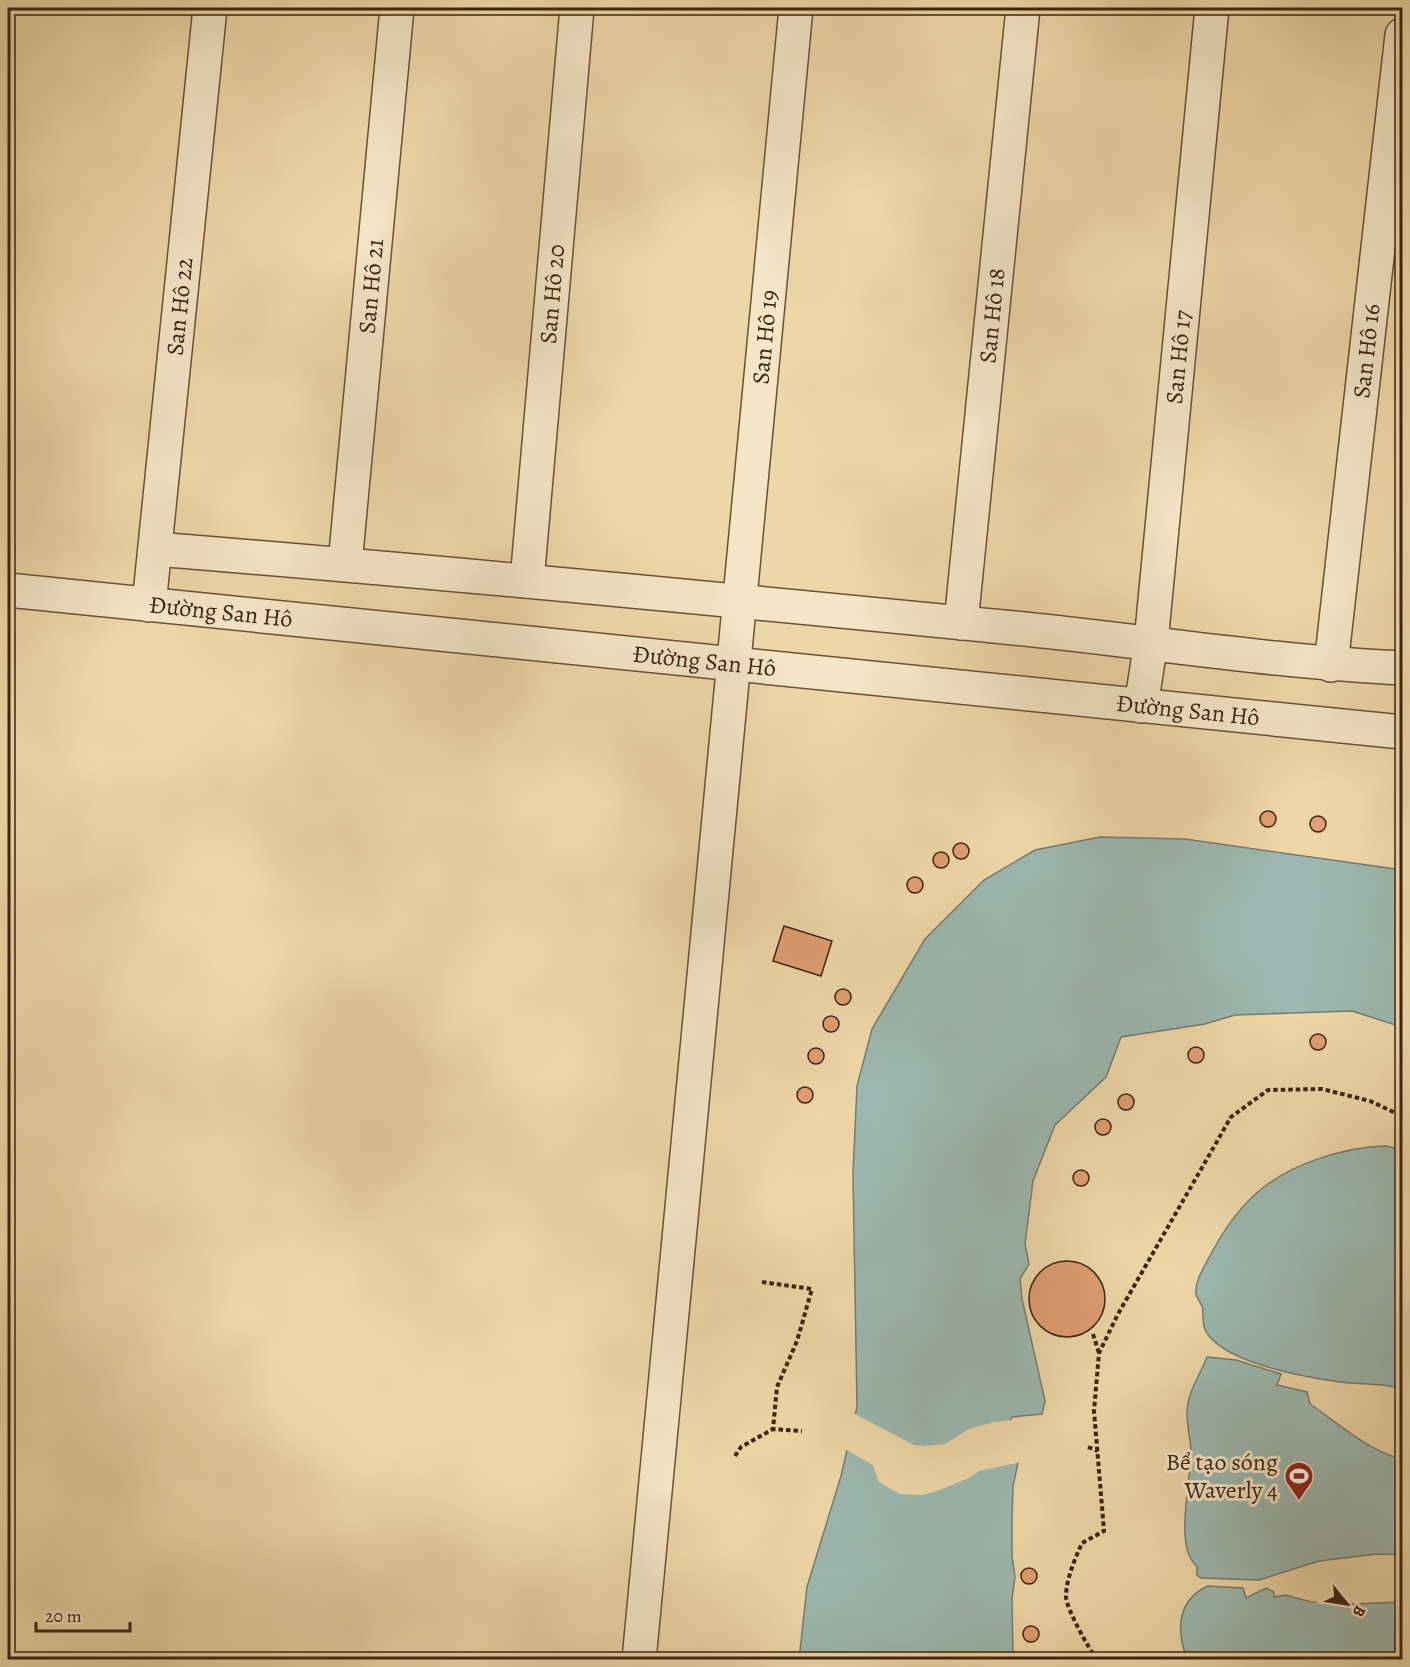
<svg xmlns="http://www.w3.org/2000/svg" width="1410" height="1667" viewBox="0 0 1410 1667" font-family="Alegreya,serif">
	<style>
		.water { fill: #9cb8b0; stroke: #767c70; stroke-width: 1.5 }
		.pier { fill: #eed7a7 }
		.building { fill: #e09f71; stroke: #3d2311; stroke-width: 1.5 }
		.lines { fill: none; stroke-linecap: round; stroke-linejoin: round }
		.minor-casing { stroke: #695036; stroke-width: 36 }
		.path { stroke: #3d2311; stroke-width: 4; stroke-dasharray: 4.5 3; stroke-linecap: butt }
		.minor { stroke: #f4e5c6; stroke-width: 33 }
		.labels { text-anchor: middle; stroke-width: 6; stroke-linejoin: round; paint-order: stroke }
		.street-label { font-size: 24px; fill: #3d2311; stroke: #f4e5c6 }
		.poi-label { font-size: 24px; fill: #3d2311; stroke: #f4e5c6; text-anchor: end }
	</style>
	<rect width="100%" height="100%" fill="#eed7a7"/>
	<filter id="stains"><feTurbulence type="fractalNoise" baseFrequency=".00333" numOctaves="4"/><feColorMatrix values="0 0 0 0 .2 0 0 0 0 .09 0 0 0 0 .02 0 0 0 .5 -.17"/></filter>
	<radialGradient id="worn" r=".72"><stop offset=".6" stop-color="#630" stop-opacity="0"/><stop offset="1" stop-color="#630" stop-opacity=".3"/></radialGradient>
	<path class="water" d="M1100,837L1185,839L1402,870V1027L1352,1011L1235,1015L1205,1024L1121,1037L1106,1077L1055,1125L1033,1181L1025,1244L1029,1264L1020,1279L1022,1299L1045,1401L1042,1414L1012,1417L1010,1421L1018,1463L1013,1486L1012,1518V1556L1015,1577L1012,1599L1013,1659L799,1660L807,1587L841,1476L857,1407L853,1173L857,1086L872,1029L925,939L984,880L1035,850Z
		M1386,1146L1402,1150V1389C1381,1382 1361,1385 1340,1382C1304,1377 1232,1364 1209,1336C1200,1325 1205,1316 1202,1306C1200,1302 1197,1298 1196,1294C1194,1281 1207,1262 1212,1252C1224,1230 1241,1206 1259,1191C1292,1163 1345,1147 1386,1146Z
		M1207,1357L1236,1360L1281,1374L1277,1385L1307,1392L1310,1404C1339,1424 1368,1451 1402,1459V1555L1377,1554L1319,1561L1259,1580L1201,1578L1197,1575V1566C1173,1548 1192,1478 1191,1450C1190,1434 1184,1415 1189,1399C1192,1385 1202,1371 1207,1357Z
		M1208,1586L1243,1588L1246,1598L1266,1588L1274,1592V1597L1286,1595L1311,1602L1352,1604L1402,1602V1659H1187C1176,1630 1177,1600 1208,1586Z"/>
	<path class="pier" d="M853,1413L914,1445L924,1446L945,1444L969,1429L994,1422L1013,1420L1021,1462L979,1471L969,1478L937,1491L921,1495L900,1494L879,1482L873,1465L845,1449Z"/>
	<path class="building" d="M1260 819a8 8 0 1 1 16 0a8 8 0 1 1-16 0Z
		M1310 824a8 8 0 1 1 16 0a8 8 0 1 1-16 0Z
		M953 851a8 8 0 1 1 16 0a8 8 0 1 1-16 0Z
		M933 860a8 8 0 1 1 16 0a8 8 0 1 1-16 0Z
		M907 885a8 8 0 1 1 16 0a8 8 0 1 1-16 0Z
		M784,926L832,941L821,976L773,961Z
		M835 997a8 8 0 1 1 16 0a8 8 0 1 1-16 0Z
		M823 1024a8 8 0 1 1 16 0a8 8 0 1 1-16 0Z
		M1310 1042a8 8 0 1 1 16 0a8 8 0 1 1-16 0Z
		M1188 1055a8 8 0 1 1 16 0a8 8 0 1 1-16 0Z
		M808 1056a8 8 0 1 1 16 0a8 8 0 1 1-16 0Z
		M797 1095a8 8 0 1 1 16 0a8 8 0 1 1-16 0Z
		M1118 1102a8 8 0 1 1 16 0a8 8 0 1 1-16 0Z
		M1095 1127a8 8 0 1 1 16 0a8 8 0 1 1-16 0Z
		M1073 1178a8 8 0 1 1 16 0a8 8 0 1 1-16 0Z
		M1029 1299a38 38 0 1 1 76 0a38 38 0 1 1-76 0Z
		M1021 1576a8 8 0 1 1 16 0a8 8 0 1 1-16 0Z
		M1023 1634a8 8 0 1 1 16 0a8 8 0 1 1-16 0Z"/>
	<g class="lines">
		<g class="minor-casing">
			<g id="minor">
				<path d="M155,549C441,572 728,600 1014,628C1144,641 1273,662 1402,668"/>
				<path id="s1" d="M345,564L397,8"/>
				<path id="s2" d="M527,581L577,8"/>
				<path id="s3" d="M8,590L1402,732"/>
				<path id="s4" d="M149,605L210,8"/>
				<path id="s5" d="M961,623L1023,8"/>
				<path id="s6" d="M1331,665L1402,35"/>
				<path id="s7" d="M1141,706L1151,642L1212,8"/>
				<path id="s8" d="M639,1660L796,8"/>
			</g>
		</g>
		<path class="path" d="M762,1282L812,1289L797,1341L777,1387L773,1429L802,1431
			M1093,1334L1099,1353
			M1088,1447L1098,1451
			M735,1456L741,1447L773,1429
			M1097,1660C1089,1649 1067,1610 1066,1597C1066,1579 1075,1559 1082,1543L1104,1531L1094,1411L1099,1353L1118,1314L1231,1117L1268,1090L1322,1089L1370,1101L1402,1116"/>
		<use href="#minor" class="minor"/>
	</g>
	<defs>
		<g id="stadium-pin" transform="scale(1.5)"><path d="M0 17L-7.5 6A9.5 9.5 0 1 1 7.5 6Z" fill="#8f2418" stroke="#f4e5c6"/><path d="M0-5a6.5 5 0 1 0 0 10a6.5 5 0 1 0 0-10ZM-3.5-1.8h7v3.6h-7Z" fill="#fff"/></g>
	</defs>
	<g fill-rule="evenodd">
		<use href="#stadium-pin" x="1299" y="1476"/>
	</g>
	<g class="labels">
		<g class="street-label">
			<text dy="8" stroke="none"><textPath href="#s1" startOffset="279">San Hô 21</textPath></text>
			<text dy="8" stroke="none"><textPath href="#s2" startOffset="288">San Hô 20</textPath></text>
			<text dy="8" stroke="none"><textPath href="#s4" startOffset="300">San Hô 22</textPath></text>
			<text dy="8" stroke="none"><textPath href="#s5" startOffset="309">San Hô 18</textPath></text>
			<text dy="8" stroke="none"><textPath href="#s8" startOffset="1329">San Hô 19</textPath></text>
			<text dy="8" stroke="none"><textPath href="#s6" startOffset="316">San Hô 16</textPath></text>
			<text dy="8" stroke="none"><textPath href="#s7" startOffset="351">San Hô 17</textPath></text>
			<text dy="8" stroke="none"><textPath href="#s3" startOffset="214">Đường San Hô</textPath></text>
			<text dy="8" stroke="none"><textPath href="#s3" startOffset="700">Đường San Hô</textPath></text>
			<text dy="8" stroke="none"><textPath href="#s3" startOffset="1186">Đường San Hô</textPath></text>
		</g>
		<g class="poi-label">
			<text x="1278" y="1470">Bể tạo sóng<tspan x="1278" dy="28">Waverly 4</tspan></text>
		</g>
	</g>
	<rect width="1410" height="1667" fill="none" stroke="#eed7a7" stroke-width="30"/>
	<rect x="9" y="9" width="1392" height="1649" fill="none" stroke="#3d2311" stroke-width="3"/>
	<rect x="15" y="15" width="1380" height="1637" fill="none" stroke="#3d2311" stroke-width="1.5"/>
	<g transform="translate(1347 1604) rotate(120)" stroke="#f4e5c6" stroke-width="4.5" paint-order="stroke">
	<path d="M0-4.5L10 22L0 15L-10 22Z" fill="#3d2311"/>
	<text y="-9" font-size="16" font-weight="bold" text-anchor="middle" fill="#3d2311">B</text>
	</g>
	<path d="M36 1622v9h94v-9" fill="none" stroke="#3d2311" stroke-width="3"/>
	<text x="45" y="1622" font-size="18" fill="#3d2311" stroke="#f4e5c6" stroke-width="4.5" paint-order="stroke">20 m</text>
	<rect width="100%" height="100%" filter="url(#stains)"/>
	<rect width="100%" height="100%" fill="url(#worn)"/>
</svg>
